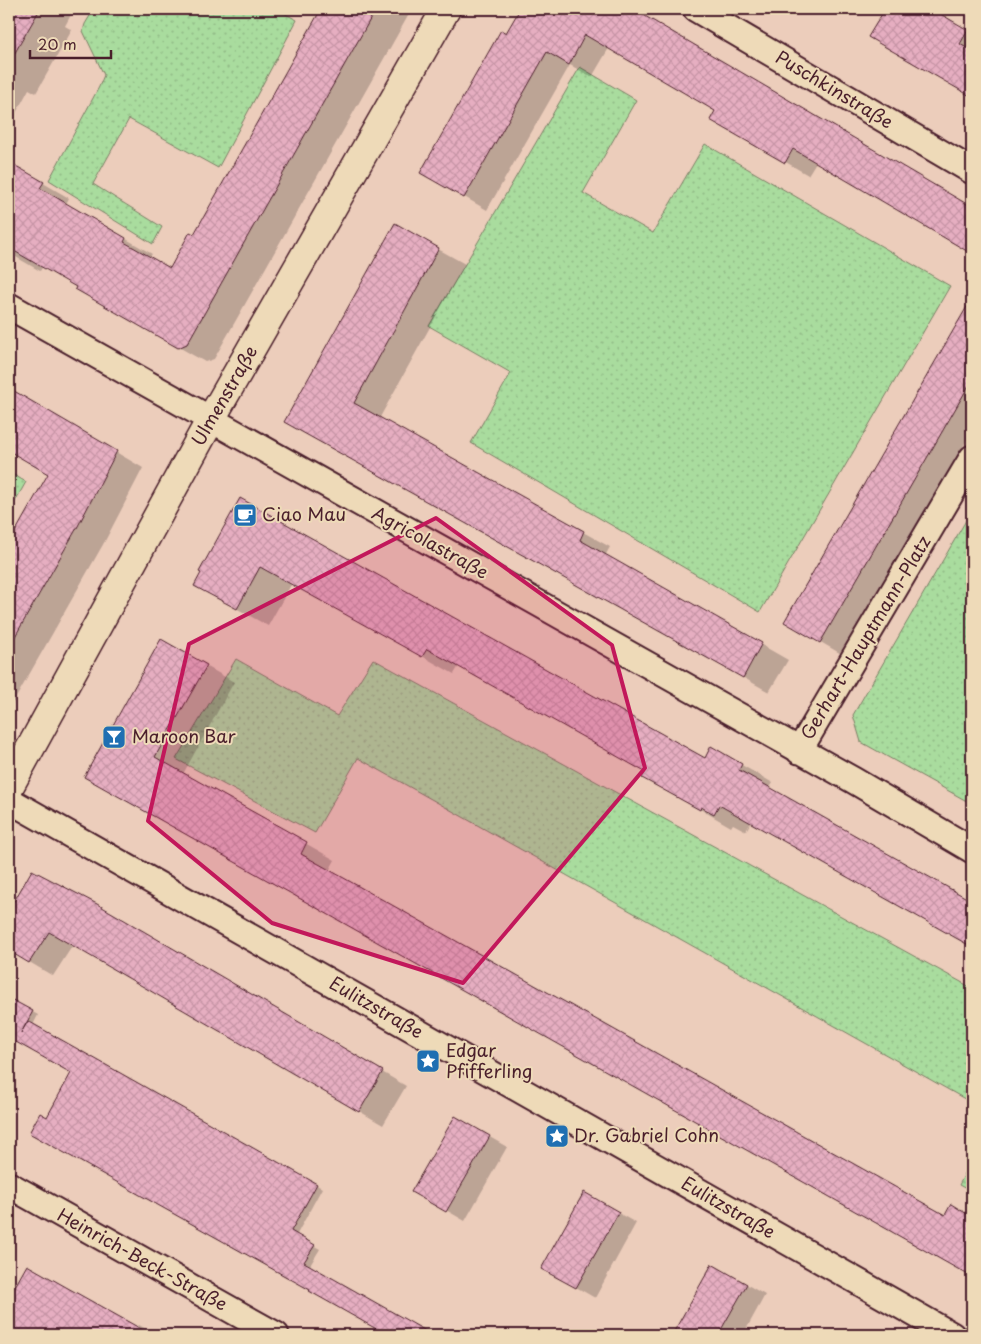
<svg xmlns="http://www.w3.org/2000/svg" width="981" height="1344" viewBox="0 0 981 1344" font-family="'Playpen Sans',sans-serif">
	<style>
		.grass { fill: url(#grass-dots); stroke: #7a7e64 }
		.shadow { fill: #0003 }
		.building { fill: url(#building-cross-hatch); stroke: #4a1f2b }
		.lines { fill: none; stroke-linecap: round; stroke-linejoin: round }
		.minor-casing { stroke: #4a1f2b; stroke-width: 29 }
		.tertiary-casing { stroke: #4a1f2b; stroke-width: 31 }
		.minor { stroke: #eedab8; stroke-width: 25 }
		.tertiary { stroke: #eedab8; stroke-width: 28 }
		.marked { fill: #c2185b; fill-opacity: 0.2; stroke: #c2185b; stroke-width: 4; stroke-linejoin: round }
		.labels { text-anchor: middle; stroke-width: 4; stroke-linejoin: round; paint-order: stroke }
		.street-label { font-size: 18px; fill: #4a1f2b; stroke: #eedab8 }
		.poi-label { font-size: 18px; fill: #4a1f2b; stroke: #eedab8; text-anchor: start }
	</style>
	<defs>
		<pattern id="grass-dots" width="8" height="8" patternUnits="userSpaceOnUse" patternTransform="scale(1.25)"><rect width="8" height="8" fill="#a9dc9e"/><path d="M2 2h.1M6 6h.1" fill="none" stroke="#93bc88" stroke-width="1.8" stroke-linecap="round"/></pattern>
		<pattern id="building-cross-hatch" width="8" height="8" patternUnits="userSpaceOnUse" patternTransform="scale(1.25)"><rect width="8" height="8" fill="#e6aec1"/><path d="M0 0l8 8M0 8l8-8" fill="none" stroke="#c795a6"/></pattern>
	</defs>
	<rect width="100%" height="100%" fill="#eccdbb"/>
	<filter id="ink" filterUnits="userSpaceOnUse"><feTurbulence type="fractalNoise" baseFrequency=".02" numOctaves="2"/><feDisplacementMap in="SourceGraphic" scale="10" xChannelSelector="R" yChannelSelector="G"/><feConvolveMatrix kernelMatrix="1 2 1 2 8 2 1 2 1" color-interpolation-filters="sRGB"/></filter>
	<g filter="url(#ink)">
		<path class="grass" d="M94,9H276L297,20L218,168L129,119L93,184L162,227L153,244L49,180L99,87L104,75L83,31L85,24Z
			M580,67L636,100L583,193L653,233L705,144L950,286L760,612L471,443L511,373L429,326Z
			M9,472L26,482L9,512Z
			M972,510V804L861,742L853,715Z
			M236,659L337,716L373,659L972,988V1103L358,758L315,833L176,759Z
			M972,1160V1192L959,1185Z"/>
		<path class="shadow" d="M9,9H74L65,26L72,30L36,93L29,89L9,126Z
			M323,9H412L214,359L205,362L77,289L78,287L43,266L40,271L9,253V169L12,165L69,198L66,204L152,254L149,258L170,270L194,236Z
			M521,9H631L972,208V253L816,162L808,175L712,119L717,111L609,48L592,77L570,65L487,210L421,172Z
			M886,9H921L927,13L930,9L972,33V96L870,37Z
			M9,130L14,133L9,142Z
			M395,225L465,264L379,419L610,547L605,556L788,660L769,692L312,436Z
			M972,300V431L843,655L786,622Z
			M9,389L143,468L105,541L9,710V546L50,474L9,450Z
			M241,499L705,760L712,748L773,783L769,789L972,903V946L751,822L746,831L733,824L731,827L674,794L647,772L459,666L454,674L292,583L268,626L227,603Z
			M162,641L234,682L183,774L335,860L329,871L945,1217L951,1206L972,1218V1276L114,793Z
			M32,872L96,905L406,1086L383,1125L73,945L53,976L9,950V913Z
			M9,999L38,1015L33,1025L322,1188L296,1236L320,1249L309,1267L431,1335H390L30,1133L48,1118L73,1073L10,1038L9,1041Z
			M455,1117L507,1147L465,1221L413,1191Z
			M584,1194L636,1223L595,1298L543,1268Z
			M713,1265L765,1295L743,1335H673Z
			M27,1267L137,1328L139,1325L157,1335H15L9,1332V1300Z"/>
		<path class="building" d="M9,9H40L9,63Z
			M321,9H376L187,344L178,348L75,289L76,287L9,248V162L44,182L40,188L126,238L124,242L170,268L190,232L194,234Z
			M520,9H633L972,207V254L793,149L785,163L710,120L715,111L585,35L569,65L547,52L464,198L420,173L501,30L506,33Z
			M885,9H932L968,30L960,44L972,51V97L868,37Z
			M395,223L439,248L354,403L584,531L580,540L762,643L743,678L284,422Z
			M972,298V380L820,643L784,622Z
			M9,388L117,451L78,526L9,647V543L48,474L9,451Z
			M240,498L705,758L711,746L742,764L739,770L972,901V947L719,805L714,814L701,807L700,810L642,778L645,772L427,649L422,657L260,567L237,609L194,586L201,573L199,572Z
			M161,639L207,665L155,757L307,842L301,854L945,1215L951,1204L972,1217V1277L84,777Z
			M32,870L97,904L383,1071L359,1112L49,932L29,963L9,951V910Z
			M9,998L33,1011L21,1033L28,1021L317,1184L291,1231L315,1245L304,1262L433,1335H387L309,1291L310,1290L29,1133L40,1113L47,1117L71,1073L16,1042L9,1055Z
			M455,1116L490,1136L446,1212L411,1192Z
			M584,1192L619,1212L576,1288L541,1269Z
			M712,1264L747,1284L718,1335H672Z
			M27,1265L66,1287L152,1335H9V1297Z"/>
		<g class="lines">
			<g class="minor-casing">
				<path id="minor" d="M696,9L972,171
					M9,306L853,780L972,850
					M799,751L972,458
					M9,800L952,1335
					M9,1185L276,1335"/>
			</g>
			<g class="tertiary-casing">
				<path id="tertiary" d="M9,787L211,419L446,9"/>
			</g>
			<use href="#minor" class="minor"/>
			<use href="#tertiary" class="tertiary"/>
		</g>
	</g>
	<path class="marked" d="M436,518L612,645L645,768L463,983L272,923L148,821L189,644Z"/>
	<defs>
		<g id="cafe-square" transform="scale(1.25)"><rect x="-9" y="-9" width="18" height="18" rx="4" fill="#1f6fb2" stroke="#eedab8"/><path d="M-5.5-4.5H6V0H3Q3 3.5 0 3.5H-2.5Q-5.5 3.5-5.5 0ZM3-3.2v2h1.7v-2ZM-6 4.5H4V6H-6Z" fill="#fff"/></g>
		<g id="bar-square" transform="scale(1.25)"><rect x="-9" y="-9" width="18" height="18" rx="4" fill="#1f6fb2" stroke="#eedab8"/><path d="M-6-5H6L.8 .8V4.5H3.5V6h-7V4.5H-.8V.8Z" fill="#fff"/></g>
		<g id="sight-square" transform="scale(1.25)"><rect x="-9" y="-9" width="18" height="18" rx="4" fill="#1f6fb2" stroke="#eedab8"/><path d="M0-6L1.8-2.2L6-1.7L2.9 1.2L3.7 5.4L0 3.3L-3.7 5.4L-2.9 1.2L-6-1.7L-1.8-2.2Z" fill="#fff"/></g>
	</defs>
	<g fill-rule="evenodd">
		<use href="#cafe-square" x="245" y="515"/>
		<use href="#bar-square" x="114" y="737"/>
		<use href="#sight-square" x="428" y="1061"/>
		<use href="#sight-square" x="557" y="1136"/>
	</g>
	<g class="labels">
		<g class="street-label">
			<text transform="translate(834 90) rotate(31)" y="6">Puschkinstraße</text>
			<text transform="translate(225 396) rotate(-60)" y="6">Ulmenstraße</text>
			<text transform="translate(430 543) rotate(29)" y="6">Agricolastraße</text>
			<text transform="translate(866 638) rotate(-59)" y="6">Gerhart-Hauptmann-Platz</text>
			<text transform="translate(376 1008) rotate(30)" y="6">Eulitzstraße</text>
			<text transform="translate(728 1208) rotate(30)" y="6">Eulitzstraße</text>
			<text transform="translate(142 1260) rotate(29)" y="6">Heinrich-Beck-Straße</text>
		</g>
		<g class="poi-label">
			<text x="262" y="521">Ciao Mau</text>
			<text x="132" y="743">Maroon Bar</text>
			<text x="446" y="1057">Edgar<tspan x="446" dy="21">Pfifferling</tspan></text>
			<text x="574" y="1142">Dr. Gabriel Cohn</text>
		</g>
	</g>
	<rect width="981" height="1344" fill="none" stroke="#eedab8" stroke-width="30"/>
	<rect x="15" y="15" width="951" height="1314" fill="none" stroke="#4a1f2b" stroke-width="2" filter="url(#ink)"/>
	<path d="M30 50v8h81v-8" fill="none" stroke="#4a1f2b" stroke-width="2.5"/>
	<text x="38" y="50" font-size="15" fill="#4a1f2b" stroke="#eedab8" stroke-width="4" paint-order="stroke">20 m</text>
</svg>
